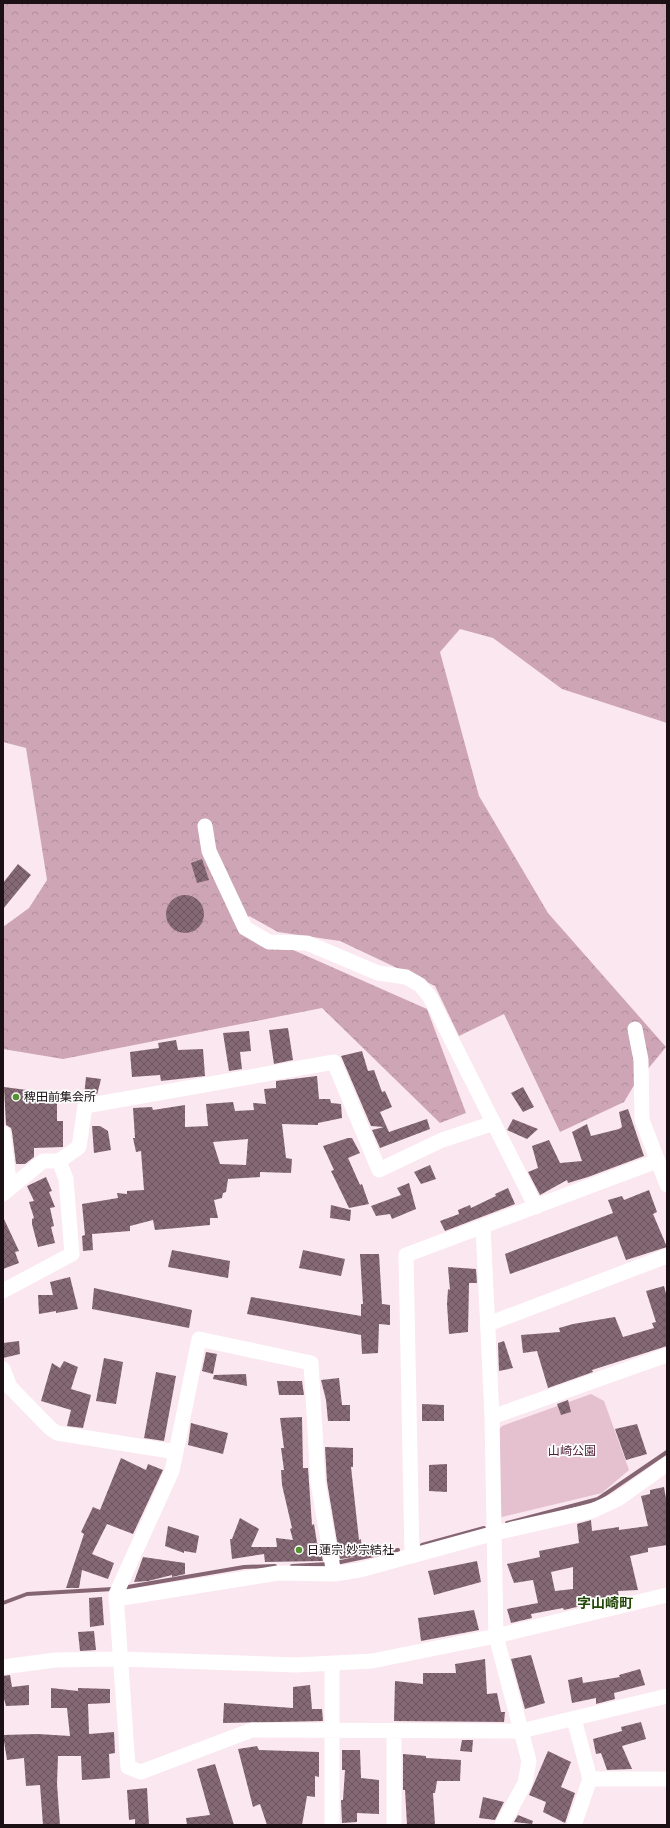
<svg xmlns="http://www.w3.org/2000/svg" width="670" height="1828" viewBox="0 0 670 1828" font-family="Lato,'Noto Sans JP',sans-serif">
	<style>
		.forest { fill: url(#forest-crowns) }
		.park { fill: #e5c0ce }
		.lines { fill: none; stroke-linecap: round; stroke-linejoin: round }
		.stream { stroke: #856572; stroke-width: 4 }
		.building { fill: url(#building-cross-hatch); fill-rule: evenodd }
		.minor { stroke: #fff; stroke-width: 15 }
		.poi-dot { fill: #559231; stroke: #fbfbfb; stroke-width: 1.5 }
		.labels { text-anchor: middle; stroke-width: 3.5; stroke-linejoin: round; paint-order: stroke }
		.poi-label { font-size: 12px; fill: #1b1014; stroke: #fbfbfb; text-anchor: start }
		.park-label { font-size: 12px; fill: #4e1b34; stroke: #fbfbfb }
		.quarter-label { font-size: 14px; font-weight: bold; fill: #224706; stroke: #fbfbfb }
	</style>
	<defs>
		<pattern id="forest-crowns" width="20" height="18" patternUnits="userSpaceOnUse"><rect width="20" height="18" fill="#cea5b5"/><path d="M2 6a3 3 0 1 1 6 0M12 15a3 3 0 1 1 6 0" fill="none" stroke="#b08d9b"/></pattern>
		<pattern id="building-cross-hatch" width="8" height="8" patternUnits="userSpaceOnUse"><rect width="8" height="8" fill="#856974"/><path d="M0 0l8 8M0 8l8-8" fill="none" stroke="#6c555e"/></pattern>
	</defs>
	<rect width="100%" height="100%" fill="#fbe7ef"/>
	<path class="forest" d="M3,3H667V723L562,689L493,638L460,629L440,652L479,796L548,913L666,1047L633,1087L624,1102L560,1132L504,1014L459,1036L435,986L340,941L278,932L249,916L237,928L261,946L291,949L427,1009L466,1113L440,1123L322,1008L63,1059L3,1049V927L29,908L47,880L26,748L3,742Z"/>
	<path class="park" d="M591,1394L604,1401L629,1470L602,1493L498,1518L497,1432L502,1426Z"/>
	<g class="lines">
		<path class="stream" d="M507,1523L598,1499L667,1452
			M422,1545L484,1528
			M336,1563L398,1550
			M292,1566L329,1564
			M122,1588L244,1567L275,1566
			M3,1603L27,1594L113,1589"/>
	</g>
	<path class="building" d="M202,859L209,880L197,883L191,863Z
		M18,864L31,875L3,909V883Z
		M166 914a19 19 0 1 1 38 0a19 19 0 1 1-38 0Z
		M288,1028L293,1060L274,1064L269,1030Z
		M249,1031L251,1051L240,1052L242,1069L229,1071L223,1033Z
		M176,1040L178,1050L203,1049L205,1076L161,1081L160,1075L132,1077L130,1052L159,1048L158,1043Z
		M362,1051L368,1071L374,1070L382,1092L385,1091L392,1107L380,1112L389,1132L427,1119L430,1129L380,1148L372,1130L384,1127L371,1126L341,1056Z
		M317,1076L319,1099H330L331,1103L341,1104L342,1118L318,1123V1125L282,1124L286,1158L292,1159L291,1173L260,1172V1177L228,1179L226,1192L223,1193L222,1198L214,1200L218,1218H210V1225L155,1230L153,1220L130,1226V1231L92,1234L93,1250L83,1251L82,1236L88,1234L85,1235L82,1204L118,1198L117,1193L127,1194V1191L144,1190L141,1151L136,1152L133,1138H135L133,1108L152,1107L153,1110L185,1105V1127L208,1126L206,1104L233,1102L235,1111L254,1110L253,1103L266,1104L264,1089L276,1088V1081ZM248,1139L246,1165L220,1164L213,1142Z
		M86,1077L101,1079L97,1095L84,1096Z
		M4,1087L57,1094V1121H63V1147L34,1148V1157L25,1164H16L12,1132L11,1128L6,1125Z
		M523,1087L534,1107L523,1112L511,1093Z
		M628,1109L644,1156L588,1177L568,1183L567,1180L540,1195L528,1172L538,1168L532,1146L549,1140L560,1163L582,1161L572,1132L587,1124L591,1136L619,1129L622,1127L619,1112Z
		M513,1119L538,1129L527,1139L507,1130Z
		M92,1126H100L108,1131L111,1150L94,1153Z
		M348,1138H352L360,1153L348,1158L360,1185L362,1184L369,1204L349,1208L331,1171L334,1170L323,1146Z
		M430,1165L436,1179L421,1184L414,1172Z
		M46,1177L52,1191L49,1192L55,1207L50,1208L54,1226L51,1227L55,1243L38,1247L32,1224V1219L34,1218L29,1202L34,1201L27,1186Z
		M409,1183L416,1209L392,1219L390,1214L376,1216L371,1206L401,1195L397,1188Z
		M508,1188L515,1204L445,1231L440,1221L459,1214L458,1210L470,1205L471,1208L496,1196L495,1194Z
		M649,1190L657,1212L653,1214L667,1247L626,1260L617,1236L510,1274L505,1254L613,1213L608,1200L622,1196L624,1200Z
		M331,1205L351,1210L350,1221L330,1218Z
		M3,1217L19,1251L15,1252L19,1263L3,1269Z
		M172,1250L230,1261L228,1278L168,1267Z
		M303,1250L345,1259L341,1276L299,1268Z
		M360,1254H379L382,1304L390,1305V1325L379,1324L378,1353L362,1354L361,1335L247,1314L251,1297L361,1316V1304H363Z
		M448,1267L476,1269L477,1283H469L468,1332L449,1334L447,1304L448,1289L450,1290Z
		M70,1277L78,1309L56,1313V1311L39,1314L38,1295H53L50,1282Z
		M664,1286L667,1297V1346L592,1370L593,1372L548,1388L537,1351L523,1353L521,1335L560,1332L559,1328L573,1324L615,1317L623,1337L654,1328L652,1323L656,1322L646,1291Z
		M94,1288L192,1310L189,1328L92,1309Z
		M19,1341L20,1354L3,1358V1343Z
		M504,1341L513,1368L499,1371L498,1343Z
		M206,1352L217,1354L213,1374L202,1371Z
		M104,1358L123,1362L116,1404L96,1401Z
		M64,1361L78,1367L71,1389L91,1395L83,1428L67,1426L71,1410L41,1401L52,1363L60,1368Z
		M156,1372L176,1376L164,1441L144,1438Z
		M246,1374L247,1386L213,1379L214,1375Z
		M339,1378L342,1405H350V1421H328L326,1400L321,1380Z
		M277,1381H302L304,1395H279Z
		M568,1400L571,1412L561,1415L557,1404Z
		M422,1404L444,1405V1421H422Z
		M302,1417L303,1468H308L312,1525L314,1524L317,1543H319L323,1561L265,1562L264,1554L232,1559L230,1539H232L240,1518L259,1529L251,1547H277L276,1538L293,1540L290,1529L292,1528L282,1485L281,1470H284L281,1448H284L280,1418Z
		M191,1423L228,1433L223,1454L188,1445Z
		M637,1424L647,1454L626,1460L615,1429Z
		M325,1447L353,1448V1467H351L359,1540L361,1539L362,1556L340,1559L327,1482Z
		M121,1458L146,1470L148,1464L163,1470L133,1534L107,1524L92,1554L114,1563L108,1579L82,1570L79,1588H66L84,1534L81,1532L93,1507L100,1510Z
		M447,1464V1492L429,1491V1465Z
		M664,1487L667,1504V1545L648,1548V1552L630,1556L638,1590L618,1591L619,1597L564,1610L563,1608L531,1614L532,1618L511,1623L507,1609L538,1603L533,1580L514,1583L507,1564L540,1557L539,1551L579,1543L577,1524L591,1520L592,1531L619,1527V1530L648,1526L641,1496L650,1494V1490ZM573,1567V1589L555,1591L551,1572Z
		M168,1526L199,1536L196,1553L184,1551V1553L165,1546Z
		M143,1557L185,1563V1574L172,1577V1575L148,1581L134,1582Z
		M477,1561L481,1582L434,1595L428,1571Z
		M102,1597L104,1625L90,1627L89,1598Z
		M474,1610L479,1630L421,1641L418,1618Z
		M94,1631L96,1650L80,1651L78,1632Z
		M531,1655L545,1703L525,1709L511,1659Z
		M485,1659L487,1694L497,1693L501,1712H505L504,1722L394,1721L395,1681L423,1684V1673H456L455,1664Z
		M640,1669L645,1685L614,1693L615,1699L596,1704V1698L572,1703L568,1680L582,1677L583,1683L620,1677L619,1675Z
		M10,1675L12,1687L29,1685V1705L6,1706L3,1695V1676Z
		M310,1685L312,1709H322L323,1721L223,1723L224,1703L293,1708V1687Z
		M51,1688L78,1691V1688L110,1689V1703L88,1704L89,1734L114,1732L115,1753L109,1754L110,1778L82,1780L81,1756H58L57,1784L60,1825H43L40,1785L26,1786L24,1758L7,1760L3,1735L38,1734L70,1736L67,1708H51Z
		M641,1722L646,1739L622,1746L632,1769L607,1770L601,1753L596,1754L593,1739L622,1731L621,1727Z
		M462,1740H473L472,1752L460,1751Z
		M257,1746L259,1750L319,1752V1777L315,1776V1797L307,1796L302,1825H267L260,1804L253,1807L238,1749Z
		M342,1750H360L361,1778L379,1780V1814L357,1813V1822L342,1823L341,1800H343L345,1770H342Z
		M548,1751L571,1762L561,1787L575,1793L565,1823L543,1812L546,1802L529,1795Z
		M403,1754L426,1756V1758L461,1760L460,1781H437L435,1793H433L435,1825H407L405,1790H403Z
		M215,1764L234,1825H187L186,1818L210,1815L197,1769Z
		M147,1788L149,1825H135V1819L129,1820L127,1790Z
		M483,1797L504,1802L495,1820L479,1818Z
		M518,1815L533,1821L532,1824L514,1822Z"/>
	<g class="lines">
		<path class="minor" d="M205,826L209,851L245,928L269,942L307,943L378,973L406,977L420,985L430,997L536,1207
			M635,1029L641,1060L642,1120L667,1185
			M3,1133L10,1188
			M3,1194L43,1161H59L79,1147L85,1106L334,1062L379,1170L442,1140L494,1123
			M483,1226L492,1417L496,1636L529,1761L525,1783L502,1825
			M3,1291L72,1254L66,1179L59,1161
			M488,1324L667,1256
			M3,1369L10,1387L50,1428L57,1433L176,1452L172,1471L116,1594L128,1767L141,1772L252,1730L521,1731L667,1696
			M492,1417L667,1355
			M176,1452L199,1339L311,1363L318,1483L334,1574
			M412,1556L406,1255L657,1161
			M116,1599L278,1573L334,1574L360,1570L495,1533L592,1511L618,1499L667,1464
			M332,1664V1825
			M3,1667L55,1660L121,1659L296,1665L372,1661L496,1636L667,1595
			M394,1730V1825
			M590,1779H667
			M574,1825L590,1779L574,1719"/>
	</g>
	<g class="poi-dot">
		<circle cx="16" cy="1097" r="4"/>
		<circle cx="299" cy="1550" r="4"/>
	</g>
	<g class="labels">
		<g class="poi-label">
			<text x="24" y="1101">稗田前集会所</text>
			<text x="307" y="1554">日蓮宗 妙宗結社</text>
		</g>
		<g class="park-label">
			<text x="572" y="1455">山崎公園</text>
		</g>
		<g class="quarter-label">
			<text x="605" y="1608">字山崎町</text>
		</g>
	</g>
	<rect width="670" height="1828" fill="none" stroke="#1b1014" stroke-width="8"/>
</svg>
